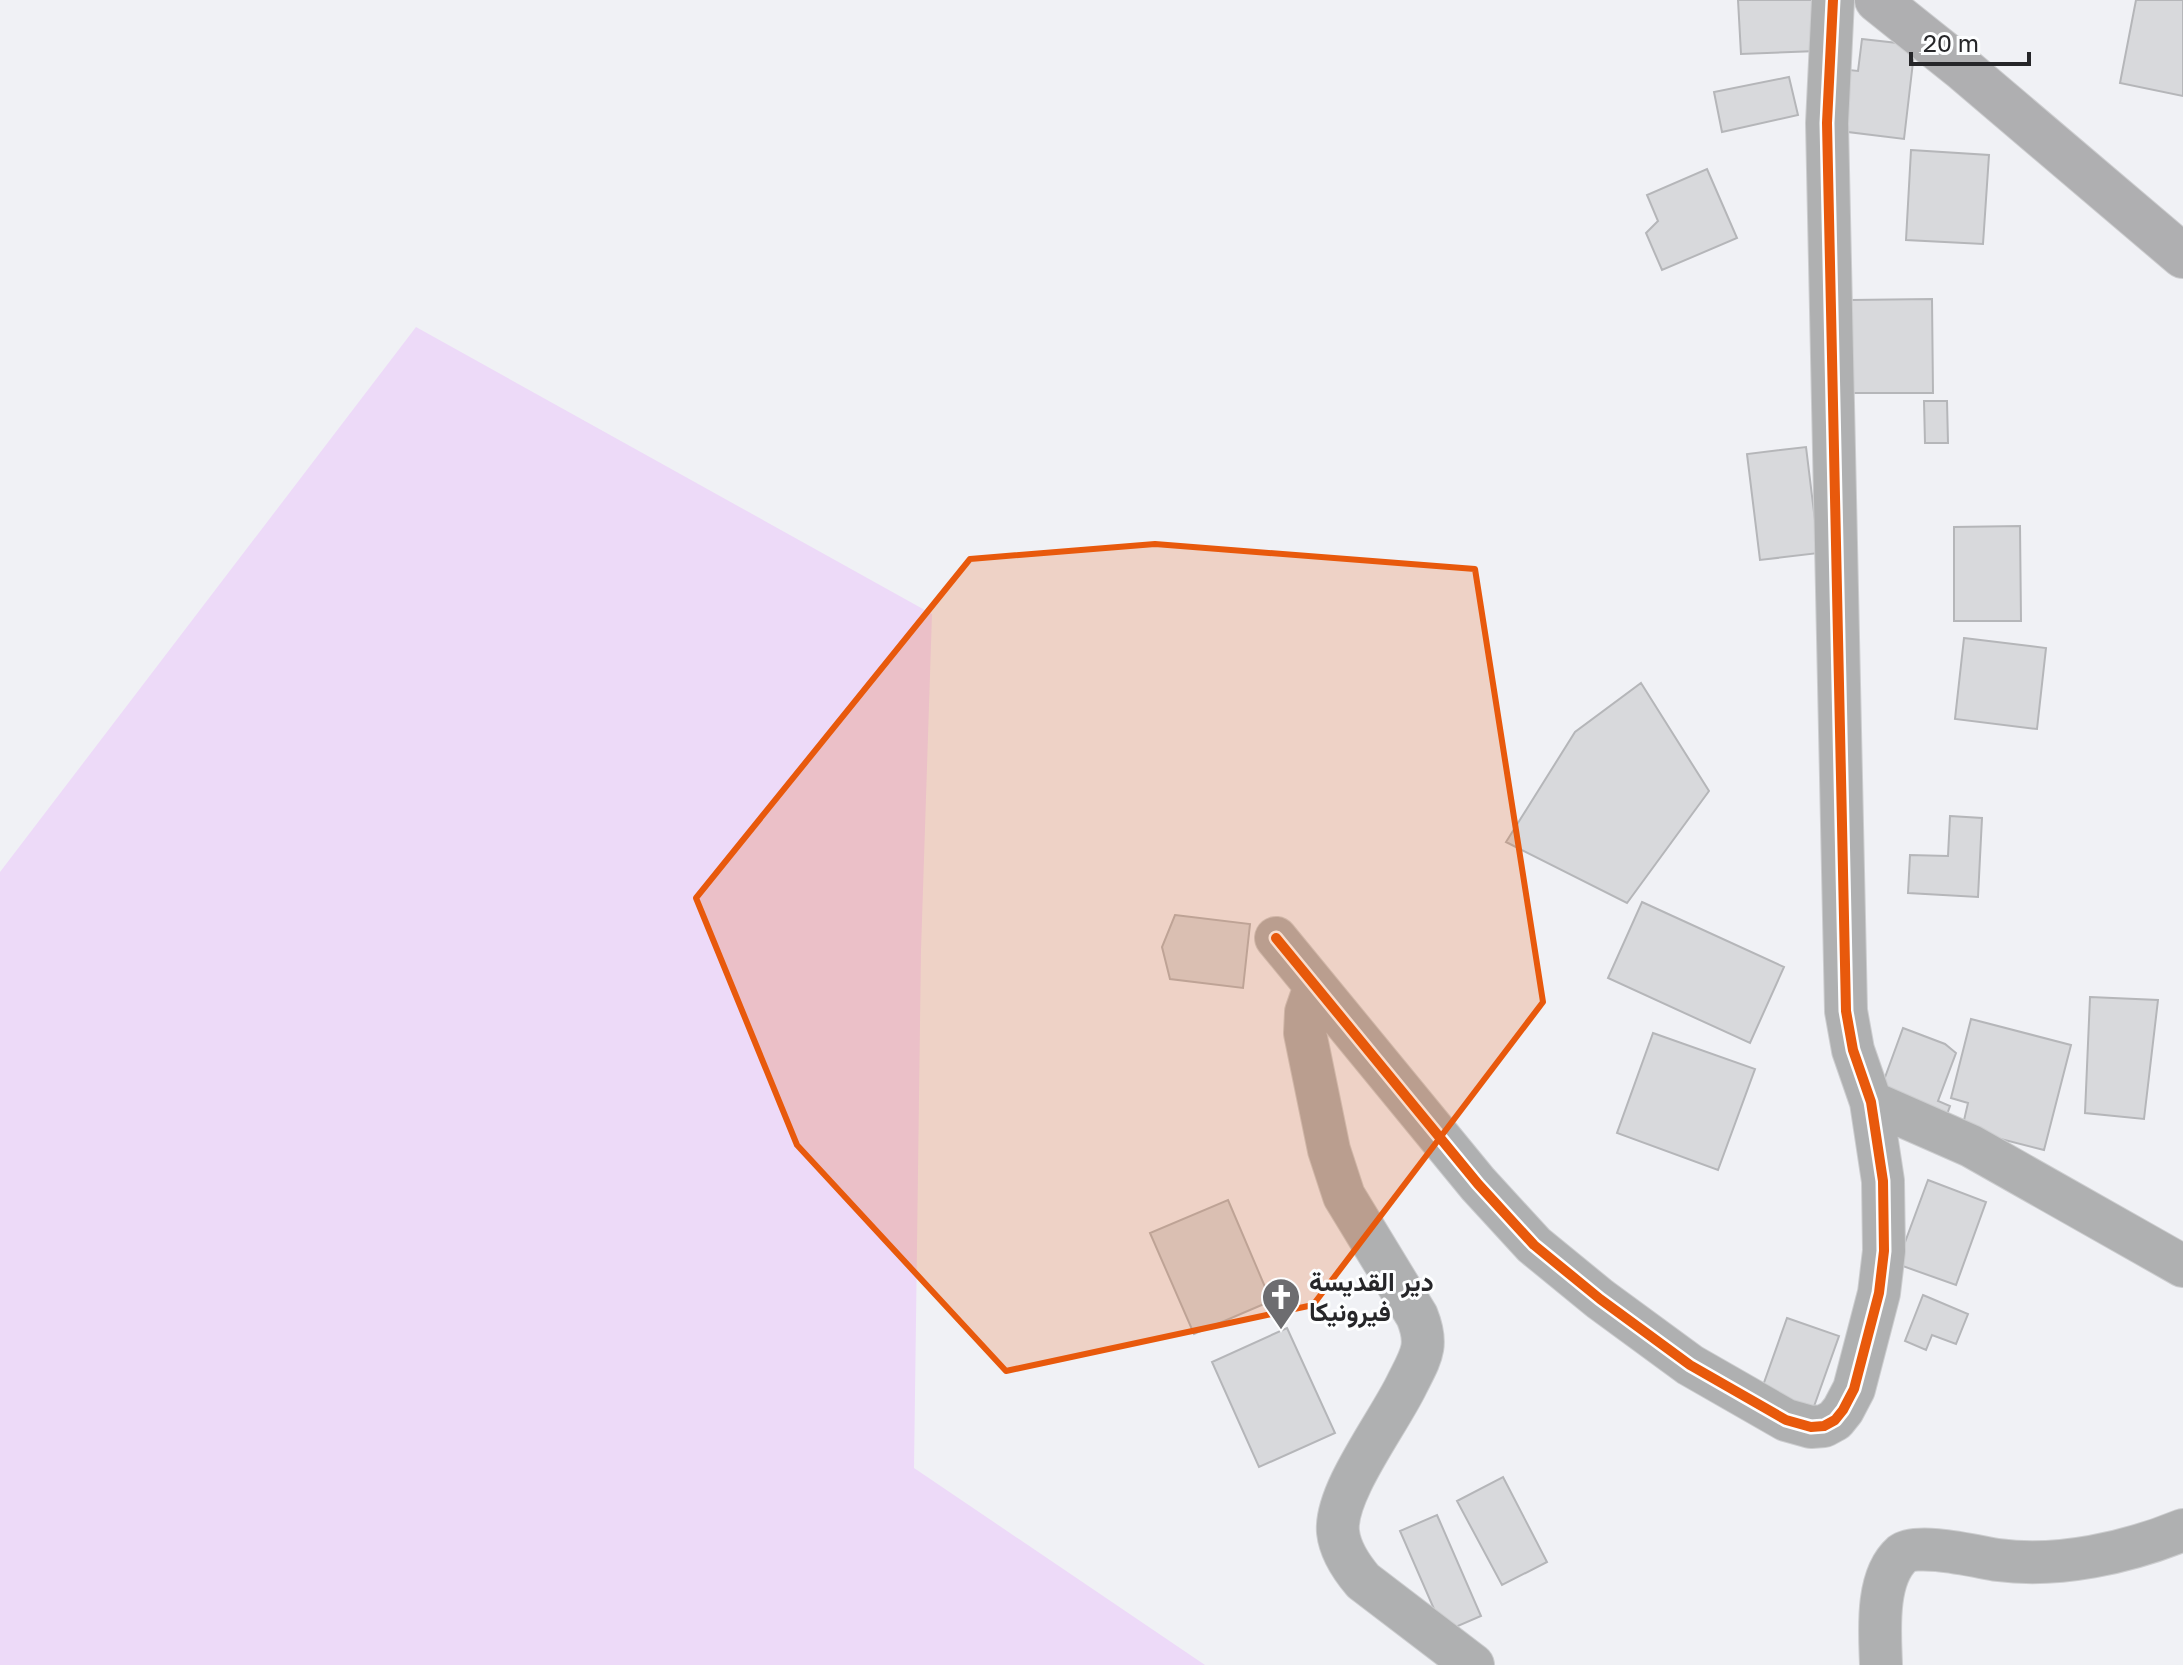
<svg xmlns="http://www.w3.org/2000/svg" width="2183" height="1665" viewBox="0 0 2183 1665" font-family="'Golos Text',Vazirmatn,sans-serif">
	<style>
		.green { fill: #eddaf8 }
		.building { fill: #d8d9dc; stroke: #b5b6b9; stroke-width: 2 }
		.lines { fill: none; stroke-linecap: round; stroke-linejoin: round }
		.street-casing { stroke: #cccdcf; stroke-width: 44 }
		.secondary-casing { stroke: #cccdcf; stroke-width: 46 }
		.street { stroke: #afb0b1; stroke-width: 42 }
		.secondary { stroke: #afafb1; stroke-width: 44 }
		.cycleway-casing { stroke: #fdfeff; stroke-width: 15 }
		.cycleway { stroke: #e8590c; stroke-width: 10 }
		.marked { fill: #e8590c; fill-opacity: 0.2; stroke: #e8590c; stroke-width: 6; stroke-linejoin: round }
		.labels { text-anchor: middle; stroke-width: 6; stroke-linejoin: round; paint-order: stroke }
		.poi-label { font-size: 26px; font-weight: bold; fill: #262629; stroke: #fdfeff; text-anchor: start }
	</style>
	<rect width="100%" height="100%" fill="#f0f1f5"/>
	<path class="green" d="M416,327L932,614L921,951L914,1468L1205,1665H0V872Z"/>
	<path class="building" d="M1738,0H1815L1817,51L1741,54Z
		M2136,0H2183V96L2120,83Z
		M1862,39L1915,45L1904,139L1840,131V69L1858,71Z
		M1789,77L1798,115L1722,132L1714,92Z
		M1911,150L1989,155L1983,244L1906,240Z
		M1707,169L1737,238L1662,270L1646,233L1658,221L1647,195Z
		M1932,299L1933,393H1851V300Z
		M1924,401H1947L1948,443H1925Z
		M1806,447L1819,553L1760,560L1747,454Z
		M2020,526L2021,621H1954V527Z
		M1964,638L2046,648L2037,729L1955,719Z
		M1641,683L1709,791L1627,903L1506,842L1575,732Z
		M1950,816L1982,818L1978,897L1908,893L1910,855L1948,856Z
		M1642,902L1784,967L1750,1043L1608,978Z
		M1175,915L1250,924L1243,988L1170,979L1162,947Z
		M2090,997L2158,1000L2144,1119L2085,1113Z
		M1971,1019L2071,1045L2044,1150L1962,1129L1968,1103L1951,1098Z
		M1903,1028L1945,1044L1956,1053L1938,1101L1950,1106L1935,1148L1868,1124Z
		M1653,1033L1755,1069L1718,1170L1617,1133Z
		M1928,1180L1986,1202L1956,1285L1897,1264Z
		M1228,1200L1271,1301L1194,1334L1150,1233Z
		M1923,1295L1968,1314L1956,1344L1932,1335L1926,1350L1905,1341Z
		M1787,1318L1839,1336L1812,1412L1760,1394Z
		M1287,1328L1335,1433L1259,1467L1212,1362Z
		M1503,1477L1547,1562L1502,1585L1457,1501Z
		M1437,1515L1481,1616L1444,1632L1400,1531Z"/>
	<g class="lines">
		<g class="street-casing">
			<path id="street" d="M1276,938L1478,1184L1534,1245L1600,1299L1690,1365L1786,1420L1811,1427L1824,1426L1835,1420L1843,1410L1854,1389L1879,1293L1884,1251L1883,1181L1871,1102L1853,1050L1846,1011L1827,123L1833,0
				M1315,986L1306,1012L1305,1033L1329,1150L1344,1196L1417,1316C1429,1346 1421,1356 1407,1384C1389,1422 1334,1493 1338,1532C1340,1550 1352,1568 1363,1581L1473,1665
				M1871,1102L1971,1146L2183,1266
				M1881,1665C1880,1633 1875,1578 1902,1554C1917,1542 1978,1557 1998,1560C2058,1568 2127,1553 2183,1530"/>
		</g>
		<g class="secondary-casing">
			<path id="secondary" d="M1877,0L1962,68L2183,256"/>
		</g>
		<use href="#street" class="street"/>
		<use href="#secondary" class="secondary"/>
		<g class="cycleway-casing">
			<path id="cycleway" d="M1276,938L1478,1184L1534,1245L1600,1299L1690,1365L1786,1420L1811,1427L1824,1426L1835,1420L1843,1410L1854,1389L1879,1293L1884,1251L1883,1181L1871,1102L1853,1050L1846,1011L1827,123L1833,0"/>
		</g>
		<use href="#cycleway" class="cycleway"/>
	</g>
	<path class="marked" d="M1155,544L1475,569L1543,1002L1313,1305L1006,1371L797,1145L696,898L970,559Z"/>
	<defs>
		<g id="church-pin" transform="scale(2)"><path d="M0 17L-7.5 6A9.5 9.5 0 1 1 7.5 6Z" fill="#6d6d70" stroke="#fdfeff"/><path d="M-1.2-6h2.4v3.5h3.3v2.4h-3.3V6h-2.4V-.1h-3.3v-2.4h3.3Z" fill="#fff"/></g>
	</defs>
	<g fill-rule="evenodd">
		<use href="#church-pin" x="1281" y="1297"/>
	</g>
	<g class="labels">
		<g class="poi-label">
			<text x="1309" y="1291">دير القديسة<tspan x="1309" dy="30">فيرونيكا</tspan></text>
		</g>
	</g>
	<path d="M1911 52v12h118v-12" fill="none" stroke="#262629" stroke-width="4"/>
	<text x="1923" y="52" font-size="24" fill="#262629" stroke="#fdfeff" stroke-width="6" paint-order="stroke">20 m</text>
</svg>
